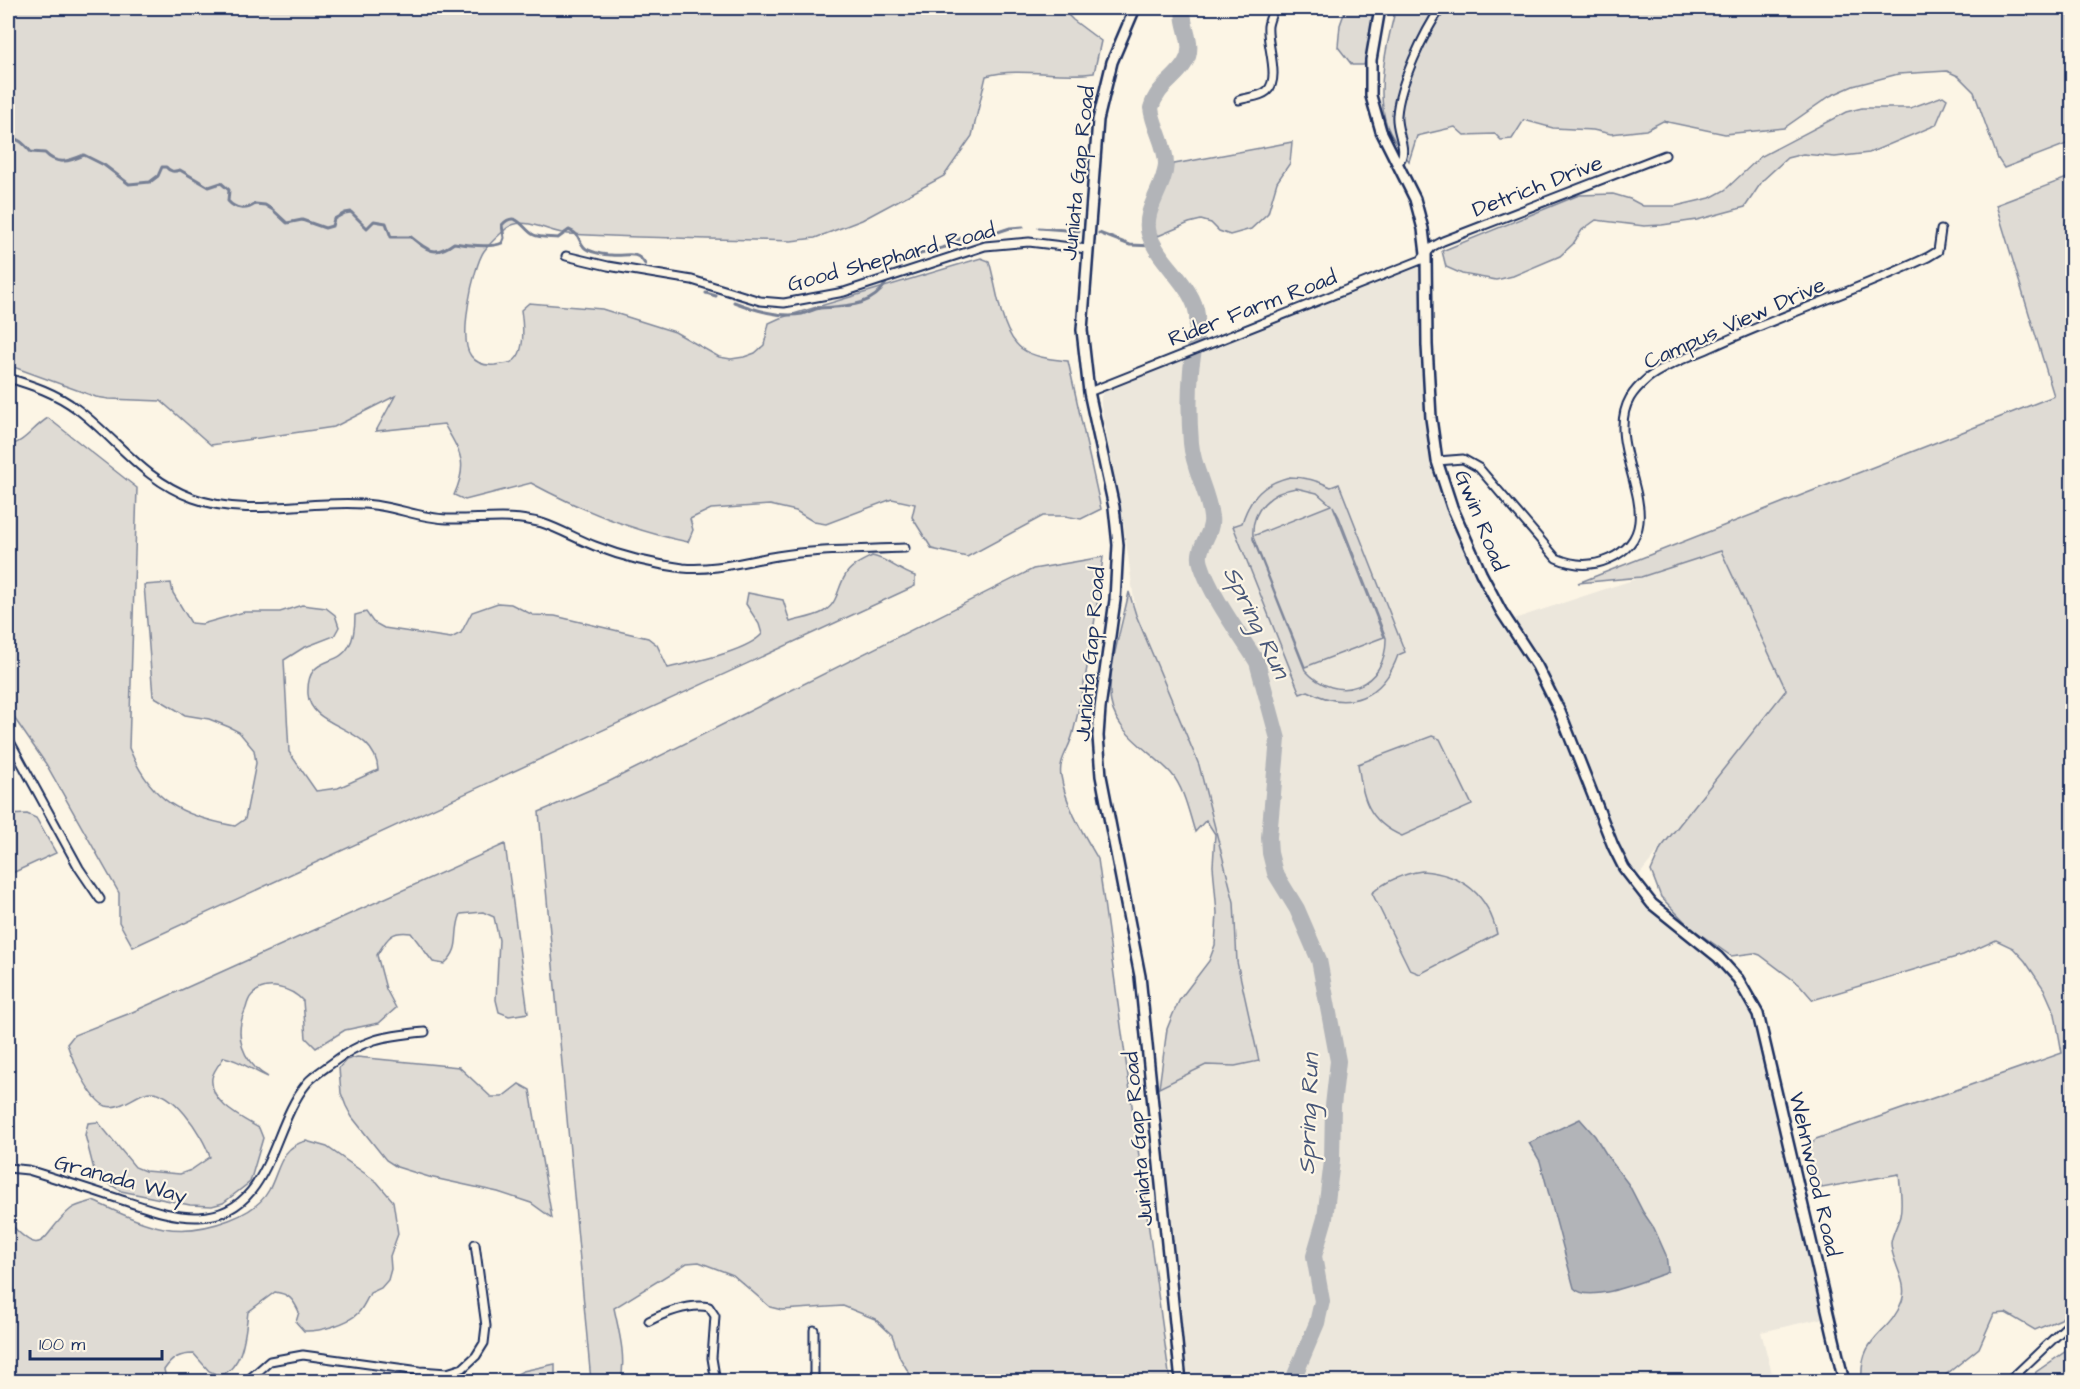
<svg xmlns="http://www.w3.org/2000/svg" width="2080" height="1389" viewBox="0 0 2080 1389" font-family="'Architects Daughter',sans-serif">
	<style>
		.built { fill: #ece7dc }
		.green { fill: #dfdbd4; stroke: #7d8599; stroke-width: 1.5; fill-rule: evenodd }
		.water { fill: #b2b4b8; stroke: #767f94; stroke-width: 1.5 }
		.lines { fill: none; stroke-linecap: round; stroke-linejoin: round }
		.stream { stroke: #767f94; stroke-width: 3 }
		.river { stroke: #b2b4b8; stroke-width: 16 }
		.street-casing { stroke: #1b2f5e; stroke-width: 11 }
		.secondary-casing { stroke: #1b2f5e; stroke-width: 14 }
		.street { stroke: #fcf5e5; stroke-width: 7 }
		.secondary { stroke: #fcf5e5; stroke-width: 9 }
		.labels { text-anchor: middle; stroke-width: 4.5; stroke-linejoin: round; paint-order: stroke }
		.street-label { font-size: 22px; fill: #1b2f5e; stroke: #fcf5e5 }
		.water-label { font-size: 24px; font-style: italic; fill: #485779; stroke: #fcf5e5 }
	</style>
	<rect width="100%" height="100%" fill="#fcf5e5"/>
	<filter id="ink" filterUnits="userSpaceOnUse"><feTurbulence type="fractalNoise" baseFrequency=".0167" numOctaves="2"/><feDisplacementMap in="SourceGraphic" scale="12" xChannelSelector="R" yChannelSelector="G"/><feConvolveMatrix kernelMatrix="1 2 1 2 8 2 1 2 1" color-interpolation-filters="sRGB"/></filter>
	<g filter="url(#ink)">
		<path class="built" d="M1419,265L1422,270L1423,353L1428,425L1435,465L1505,622L1721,551L1786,691L1632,884L1707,953L1739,987L1750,1006L1760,1039L1823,1318L1761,1332L1774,1381H1188L1159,1088L1206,1065L1235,1066L1259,1061L1237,962L1234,902L1199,765L1136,615L1124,526L1101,405V396L1106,390L1284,317Z"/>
		<path class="green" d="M8,8H1061L1073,20L1101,41L1094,73C1058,78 1021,67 986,76L972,136L944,176L862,220L815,238L791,241C717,239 642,238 568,234C550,233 523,215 507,228C500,234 490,243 484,251C473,267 458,340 471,356C477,364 485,366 495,365C499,364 505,364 509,363C527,358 523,324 521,310L529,303L602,309L675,332L719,357L731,359L744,357L755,353L764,345L769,323L780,318L981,258L989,261C997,287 1000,333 1022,349C1035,358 1053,359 1068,361L1101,509L1081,519L1065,516H1043L967,557L932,549L912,517L915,504L892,499L826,524L814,522L796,511L770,505L711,509L690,519L693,530L688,542C633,531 581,510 531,483L465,500L454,495C469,462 460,453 444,424L376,431L395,396L334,427L211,445L161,401L109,399L96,397L8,365Z
			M1346,8H1377L1364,65H1352L1338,47L1340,25Z
			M1396,8H2072V142L2004,168L1998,159L1974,92L1958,76L1947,71L1898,74L1853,86L1830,96L1784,128L1725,134L1663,121L1646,130L1611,134L1593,130L1553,128L1524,120L1512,139L1501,140L1495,134L1464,135L1455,127L1417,136L1409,161C1401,150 1392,139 1387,126C1375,92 1387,42 1396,8Z
			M1943,96L1947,99L1936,125L1869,153L1835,157L1803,154L1787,158L1763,180L1745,207L1697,220L1662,225L1644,226L1596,220L1582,230L1573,244L1560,256L1513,276L1496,280L1462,274L1446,267L1442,251L1579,195L1613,194L1630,199L1643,206H1676L1710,198L1725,190L1760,157L1846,112L1862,108H1910Z
			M1292,142L1290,163L1277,182L1268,213L1251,229L1230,235L1219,231L1211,223L1201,220L1189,223L1158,236L1150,227C1152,204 1154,184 1169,165Z
			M2072,176V1307L2061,1319L2035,1330L2006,1313L1994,1314L1979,1348L1938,1381H1862C1859,1334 1890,1336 1902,1301C1909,1282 1891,1262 1891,1243C1892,1234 1898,1224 1900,1216C1903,1203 1900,1187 1899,1174L1822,1188L1808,1165L1806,1148L1816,1139L2062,1053L2055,1014L2044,989L2025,961L2013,948L1996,940L1963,955L1813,1000L1800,985L1760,955L1754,953L1731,956L1690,927L1661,897L1651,871L1661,848L1786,690L1721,551L1641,577L1578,583L2054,396L1996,205Z
			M48,418L137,488L129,748C151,801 181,816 235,826L245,819L256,763L254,750L239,732L229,727L209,719L185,715L153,696L144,585L171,583L173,593L191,623L202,624L244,612H280L302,605L326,608L335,615L339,627L334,636L303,648L284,660L289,752L316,791L338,788L378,770C376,725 310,730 308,694C306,654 338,668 349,646C354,638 355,625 355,615L366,612L373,622L384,628L451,638L461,633L472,612L498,603L511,604L533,615L555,616L648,638L657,645L668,668C692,662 746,652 762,634L759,624L746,604L748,593L783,600L790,622C800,619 814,617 823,612C838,604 837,589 845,576C850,566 862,561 872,556C888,559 899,571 915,576V586L133,947L119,922V893L46,764L8,709V445C24,444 33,427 48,418Z
			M1290,477C1306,477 1317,480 1331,487L1339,484L1405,652L1398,655C1383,698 1348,712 1308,691L1300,694L1233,526L1242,523C1250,497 1264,483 1290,477ZM1296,488L1317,493L1331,505L1253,536C1251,509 1271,492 1296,488ZM1333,506L1339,517L1386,638C1387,687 1337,706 1305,670L1253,539V537L1305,667L1384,637Z
			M1103,557C1096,617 1088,675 1073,733C1070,748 1058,760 1061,776C1066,806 1083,833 1098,859L1170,1381H914L900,1358L892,1335L875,1319L843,1306L782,1310L770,1307L733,1275L699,1262L687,1263L614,1308C619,1332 626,1356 621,1380L591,1381L539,812L608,782L1033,569Z
			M1129,592L1136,615L1199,765L1234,902L1237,962L1259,1061L1235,1066L1206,1065L1159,1088L1167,1029L1173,1014L1180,999L1209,961L1215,945L1217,913L1213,866L1215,834L1206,820L1195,832C1189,813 1184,788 1171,773C1148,748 1109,731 1110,691C1110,663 1123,621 1129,592Z
			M1432,736L1440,739L1472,805L1402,836C1367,821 1363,798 1358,764Z
			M27,814L36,818L56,853L8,875V815Z
			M505,844L528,1013L509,1016L499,1012L496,1000L499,940L494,917L483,912L461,914C452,934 463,948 444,964L433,962L411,933C390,930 387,939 377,955L386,989L396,1008L379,1023L345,1030L316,1048L306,1038L303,1001C291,988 266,980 252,995C249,998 247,1004 246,1008C233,1035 242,1062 268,1077C253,1071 240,1060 224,1057C220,1063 213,1071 212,1078C209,1103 242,1118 259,1128L263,1138L250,1182L223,1203L212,1206L190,1205L121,1191L101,1179L94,1170L85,1135L88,1123L98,1122L135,1167L145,1171L180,1174L191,1170L210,1157C203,1135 171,1085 145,1093C133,1097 119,1110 106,1106C91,1101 72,1059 67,1044L74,1035L128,1014Z
			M1422,871C1463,874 1488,894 1497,934L1420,974L1410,970L1372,893C1387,880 1402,874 1422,871Z
			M357,1057L459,1067L491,1097H502L519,1084L530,1090L552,1218L531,1203L498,1192L429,1177L397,1167L386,1160L352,1117L346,1106L341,1093L339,1068L346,1060Z
			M306,1141L327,1147L377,1182L393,1201L398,1234L390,1256L391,1269L388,1280L381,1288L370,1293C367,1299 363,1308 358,1313C348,1324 318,1332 304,1331L296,1322L299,1312C293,1299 289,1294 275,1292L248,1312C245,1335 244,1366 220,1376L209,1371L194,1354C179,1354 172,1358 164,1370L167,1381H8V1221C46,1264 41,1233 71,1209C76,1205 86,1203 93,1201C144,1224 173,1241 229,1220C245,1214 261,1205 269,1190C280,1169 280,1147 306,1141Z
			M2072,1347V1381H2033L2036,1372Z
			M555,1364V1381H504L523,1371Z"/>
		<path class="water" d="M1580,1119L1595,1136L1608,1157L1629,1185L1643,1212L1654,1228L1666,1255L1668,1271L1664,1274C1644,1280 1589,1305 1574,1288L1540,1161L1529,1143Z"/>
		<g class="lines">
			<path class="stream" d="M8,138C18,137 24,144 31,152L45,153C57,166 70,161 84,155L104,165L129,184L150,182L158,176L162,167H166C170,172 174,172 180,170L209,187L221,183L229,190L228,201C235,209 246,211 255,204L265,205L273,210L287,223L302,220L325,228L332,226L334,219L345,213L351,212L367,228L374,221L386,223L391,237H411C428,251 435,257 454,243C467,245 491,248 502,243L504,238L502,225C517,209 523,230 534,235C540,238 551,237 558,238L569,230C581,235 577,239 584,247C588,252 605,255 611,255C626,257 636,249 645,264
				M1039,228L1079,231
				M1099,233L1130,245L1154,246
				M896,265L906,258L949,246L969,233H995L1010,228L1023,227
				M706,293L716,296
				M734,302C755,310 780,318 802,314C809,312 814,309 820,308C846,306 872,307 886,283"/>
			<path class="river" d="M1184,8C1180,26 1197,44 1185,63C1175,80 1158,85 1151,108C1153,127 1166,145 1166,164C1165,188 1142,210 1149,234C1158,262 1194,286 1197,315C1198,333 1193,352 1191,370C1189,393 1189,419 1191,443C1193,469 1208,491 1211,517C1214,535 1195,546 1201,564C1211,596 1239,633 1257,662L1278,739L1269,837L1270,853L1275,873L1297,909L1319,960L1338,1061L1333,1106L1332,1161L1325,1218L1314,1256L1322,1301L1317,1323L1292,1382"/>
			<g class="street-casing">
				<path id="street" d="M1239,100C1248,97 1260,97 1267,91C1281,79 1266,43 1268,26C1269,20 1272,13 1274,8
					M1398,163C1410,151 1395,131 1397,115C1399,85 1424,32 1441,8
					M566,256L608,266L692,280L760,301L784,303L844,292L985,246L1029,242L1087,249
					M8,378C32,385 56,393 77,409C117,439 143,480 193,498C247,518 308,500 363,504C392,505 418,518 447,519C479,520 511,514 542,523C560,529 577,539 595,546C623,557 653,564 683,568C715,571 745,561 777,556C819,549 862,550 905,548
					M1089,392L1421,260L1432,247L1443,241L1665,155
					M1437,461L1463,459L1479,468L1556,558C1574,566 1591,567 1609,559C1680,527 1600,450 1630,398C1634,391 1641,384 1648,378C1667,364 1692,356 1714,346C1784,314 1858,290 1928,257L1938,251L1941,230
					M8,738L79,868L100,899
					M8,1168L28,1170C58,1179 89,1189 119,1199C144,1207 172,1218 199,1217C272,1214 270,1128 307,1083C312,1077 321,1071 328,1066C363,1039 382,1036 425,1032
					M649,1321C667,1312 689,1303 709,1307L715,1316L712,1358L716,1382
					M814,1330V1382
					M246,1382L270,1361L303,1355L420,1371L447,1373L463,1368L476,1356L484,1343L486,1326L475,1244
					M2008,1382L2072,1321"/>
			</g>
			<g class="secondary-casing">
				<path id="secondary" d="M1135,8L1112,62L1098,120L1082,330L1089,392L1114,507L1118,545L1115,600L1100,708L1098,736L1101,776L1140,976L1181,1382
					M1380,8L1371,60V96L1381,131L1415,199L1423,229L1426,254L1427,345L1431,418L1437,461L1452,507L1481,573L1501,611L1537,666L1560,712L1613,846L1624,868L1652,904L1718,957L1738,979L1758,1014L1844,1382"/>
			</g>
			<use href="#street" class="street"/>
			<use href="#secondary" class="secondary"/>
		</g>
	</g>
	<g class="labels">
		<g class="street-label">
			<text transform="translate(1077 173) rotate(-84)" y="8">Juniata Gap Road</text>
			<text transform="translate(1537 185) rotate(-21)" y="8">Detrich Drive</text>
			<text transform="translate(891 256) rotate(-15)" y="8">Good Shephard Road</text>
			<text transform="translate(1252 307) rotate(-21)" y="8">Rider Farm Road</text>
			<text transform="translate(1734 322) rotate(-24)" y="8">Campus View Drive</text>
			<text transform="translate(1482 520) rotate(68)" y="8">Gwin Road</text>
			<text transform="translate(1089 654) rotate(-85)" y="8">Juniata Gap Road</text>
			<text transform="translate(1137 1139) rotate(-95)" y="8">Juniata Gap Road</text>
			<text transform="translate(1816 1174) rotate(77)" y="8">Wehnwood Road</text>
			<text transform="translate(121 1178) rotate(15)" y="8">Granada Way</text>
		</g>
		<g class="water-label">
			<text transform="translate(1257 622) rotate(64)" y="8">Spring Run</text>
			<text transform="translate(1308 1114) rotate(-88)" y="8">Spring Run</text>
		</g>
	</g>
	<rect width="2080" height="1389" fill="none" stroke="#fcf5e5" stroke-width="30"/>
	<rect x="15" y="15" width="2050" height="1359" fill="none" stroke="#1b2f5e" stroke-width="2" filter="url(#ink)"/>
	<path d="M30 1350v9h132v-9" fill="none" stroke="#1b2f5e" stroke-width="3"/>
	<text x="39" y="1350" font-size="18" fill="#1b2f5e" stroke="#fcf5e5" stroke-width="4.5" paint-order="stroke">100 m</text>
</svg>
